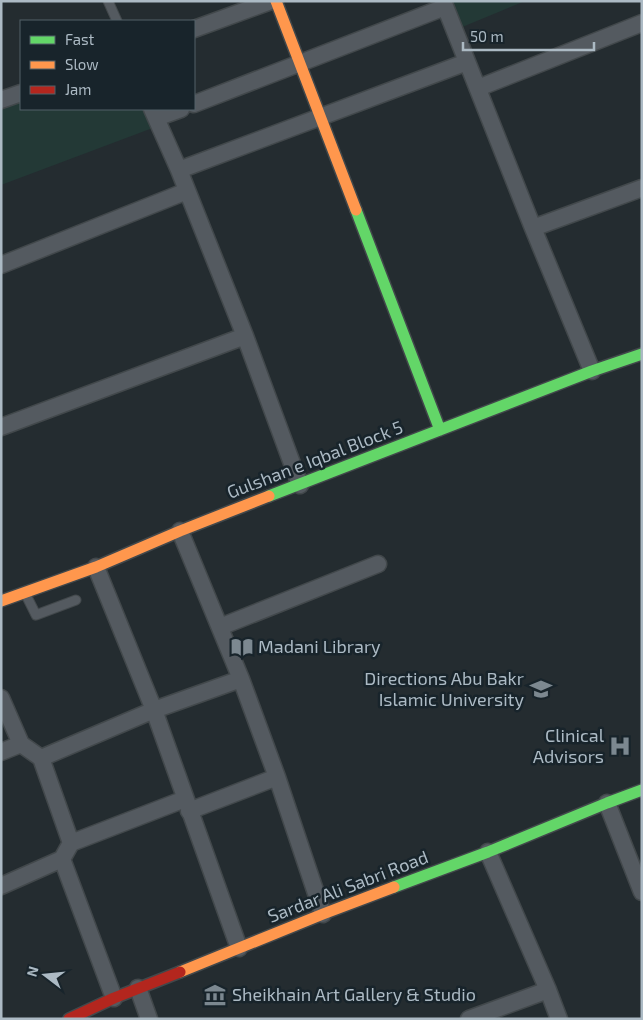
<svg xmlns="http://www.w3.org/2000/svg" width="643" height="1020" viewBox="0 0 643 1020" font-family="'Exo 2',sans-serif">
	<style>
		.green { fill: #233936 }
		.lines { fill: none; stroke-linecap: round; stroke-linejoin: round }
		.lane-casing { stroke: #42484b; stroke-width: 11 }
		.street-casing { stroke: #42484b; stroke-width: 19 }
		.fast-casing { stroke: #42484b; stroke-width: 14 }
		.slow-casing { stroke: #42484b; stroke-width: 14 }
		.jam-casing { stroke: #42484b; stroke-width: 14 }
		.lane { stroke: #545a60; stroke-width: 9 }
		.street { stroke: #545a60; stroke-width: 16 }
		.fast { stroke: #63d668; stroke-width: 11 }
		.slow { stroke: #ff974d; stroke-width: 11 }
		.jam { stroke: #b3261e; stroke-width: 11 }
		.labels { text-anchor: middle; stroke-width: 5; stroke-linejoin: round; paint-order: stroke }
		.street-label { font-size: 18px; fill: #acbac4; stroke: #18242b }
		.poi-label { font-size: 18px; fill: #acbac4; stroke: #18242b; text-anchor: start }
	</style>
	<rect width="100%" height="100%" fill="#242c30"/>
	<path class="green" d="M443,1H525L455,30Z
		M21,92V109H152L158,126L1,185V100Z"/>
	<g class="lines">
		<g class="lane-casing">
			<path id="lane" d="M108,1L117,21
				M25,593L36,615L76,600"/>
		</g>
		<g class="street-casing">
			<path id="street" d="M443,1L533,228L592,371
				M194,29L271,1
				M478,88L642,23
				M1,100L21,93
				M194,104L445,7
				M152,109L179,170L245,336L300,485
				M156,118L181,109
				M179,170L467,62
				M533,228L642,188
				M1,265L187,191
				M1,427L245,336
				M180,531L241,679L277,777L323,914
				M96,567L154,710L239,948
				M220,627L378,564
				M1,698L21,744L41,758L71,843L62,859L114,998
				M1,752L21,744
				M41,758L154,710L241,679
				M607,803L642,892
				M189,811L277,777
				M71,843L185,799
				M488,852L548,990L559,1019
				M1,886L62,859
				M138,988L149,1019
				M469,1019L548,990"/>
		</g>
		<g class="fast-casing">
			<path id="fast" d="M356,210L440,430
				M269,496L592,371L642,354
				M394,887L488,852L607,803L642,790"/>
		</g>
		<g class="slow-casing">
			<path id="slow" d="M276,1L356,210
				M1,601L96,567L180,531L269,496
				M180,972L323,914L394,887"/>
		</g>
		<g class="jam-casing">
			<path id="jam" d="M69,1019L114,998L180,972"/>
		</g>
		<use href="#lane" class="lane"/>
		<use href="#street" class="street"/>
		<use href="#fast" class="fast"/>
		<use href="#slow" class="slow"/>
		<use href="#jam" class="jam"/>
	</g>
	<defs>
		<g id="library-bare" transform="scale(1.725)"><path d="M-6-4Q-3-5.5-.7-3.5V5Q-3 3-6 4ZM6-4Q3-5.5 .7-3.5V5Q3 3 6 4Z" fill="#7c8890" stroke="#18242b" stroke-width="2.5" paint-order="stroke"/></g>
		<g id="university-bare" transform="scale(1.725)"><path d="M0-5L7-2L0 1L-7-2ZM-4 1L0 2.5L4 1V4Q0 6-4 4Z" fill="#7c8890" stroke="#18242b" stroke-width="2.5" paint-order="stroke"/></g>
		<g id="hospital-bare" transform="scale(1.725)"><path d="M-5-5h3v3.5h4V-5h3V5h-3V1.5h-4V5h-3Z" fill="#7c8890" stroke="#18242b" stroke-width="2.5" paint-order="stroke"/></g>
		<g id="museum-bare" transform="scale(1.725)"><path d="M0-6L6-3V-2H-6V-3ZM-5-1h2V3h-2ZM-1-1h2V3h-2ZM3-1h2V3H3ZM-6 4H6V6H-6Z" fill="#7c8890" stroke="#18242b" stroke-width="2.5" paint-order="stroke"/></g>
	</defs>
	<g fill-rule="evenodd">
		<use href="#library-bare" x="242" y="647"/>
		<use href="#university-bare" x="541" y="689"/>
		<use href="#hospital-bare" x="620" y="746"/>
		<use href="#museum-bare" x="215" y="995"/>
	</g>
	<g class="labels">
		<g class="street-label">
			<text transform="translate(315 460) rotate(-21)" y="6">Gulshan e Iqbal Block 5</text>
			<text transform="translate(348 887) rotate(-21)" y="6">Sardar Ali Sabri Road</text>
		</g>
		<g class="poi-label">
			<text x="258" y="653">Madani Library</text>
			<text x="524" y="685" text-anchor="end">Directions Abu Bakr<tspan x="524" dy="21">Islamic University</tspan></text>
			<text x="604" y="742" text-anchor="end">Clinical<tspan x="604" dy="21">Advisors</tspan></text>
			<text x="232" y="1001">Sheikhain Art Gallery &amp; Studio</text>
		</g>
	</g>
	<rect width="643" height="1020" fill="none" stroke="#acbac4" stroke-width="5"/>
	<rect x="20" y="20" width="175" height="90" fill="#18242b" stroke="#536068"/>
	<rect x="30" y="36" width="25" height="8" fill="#63d668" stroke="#536068"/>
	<text x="65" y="45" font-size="15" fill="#acbac4">Fast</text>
	<rect x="30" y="61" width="25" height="8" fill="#ff974d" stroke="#536068"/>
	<text x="65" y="70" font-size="15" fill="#acbac4">Slow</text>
	<rect x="30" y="86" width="25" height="8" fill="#b3261e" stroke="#536068"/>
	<text x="65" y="95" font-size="15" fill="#acbac4">Jam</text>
	<g transform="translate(45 975) rotate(286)" stroke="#18242b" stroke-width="4" paint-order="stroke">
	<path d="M0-4L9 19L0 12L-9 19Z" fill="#acbac4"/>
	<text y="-8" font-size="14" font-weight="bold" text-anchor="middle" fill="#acbac4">N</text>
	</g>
	<path d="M463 42v8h131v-8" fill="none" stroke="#acbac4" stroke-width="2.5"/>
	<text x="470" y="42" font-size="15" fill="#acbac4" stroke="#18242b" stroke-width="4" paint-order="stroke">50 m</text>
</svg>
